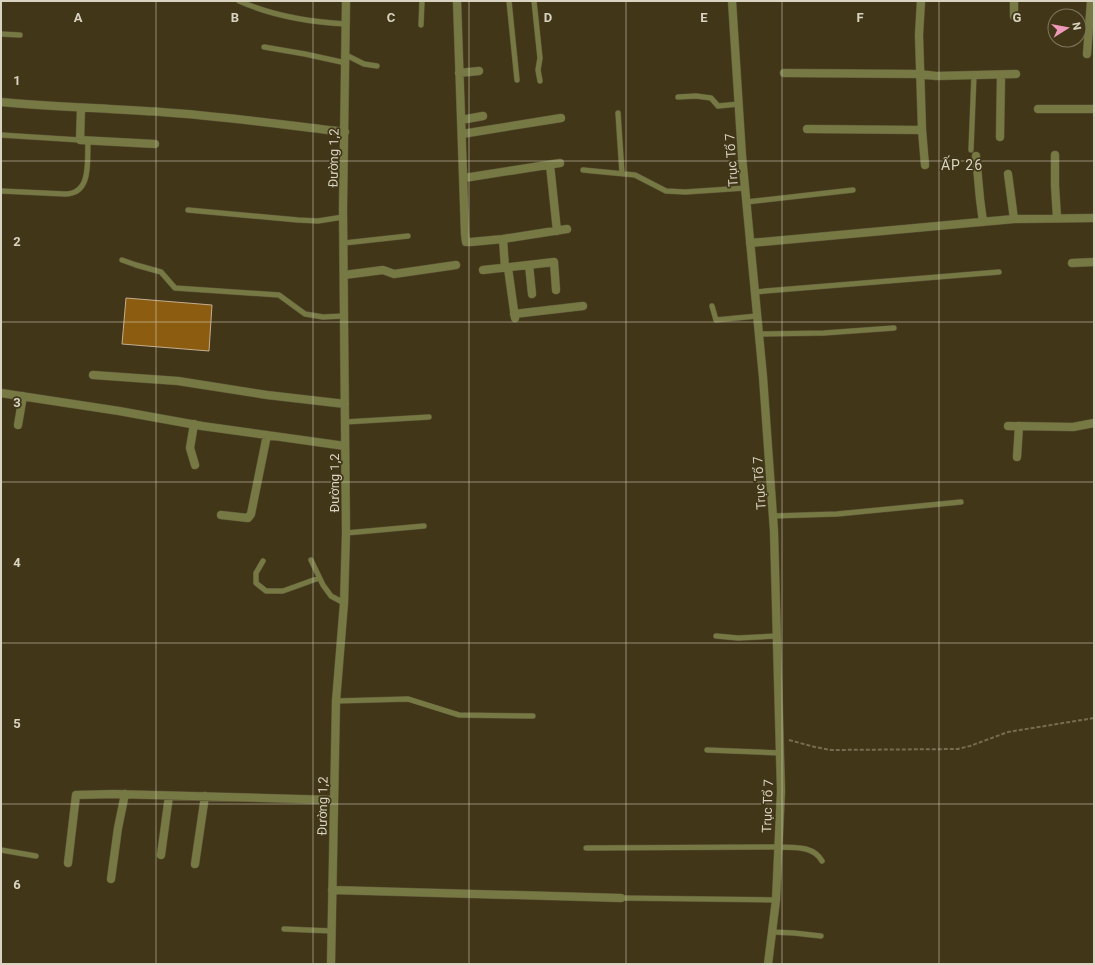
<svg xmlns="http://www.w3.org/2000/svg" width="1095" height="965" viewBox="0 0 1095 965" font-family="Roboto,sans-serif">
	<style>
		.building { fill: #8c5d10; stroke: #c5ad8f }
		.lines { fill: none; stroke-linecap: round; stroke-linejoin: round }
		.lane-casing { stroke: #5c5337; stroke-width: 6 }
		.street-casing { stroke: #5c5337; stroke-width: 9 }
		.path { stroke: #756c52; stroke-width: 2; stroke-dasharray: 4 2; stroke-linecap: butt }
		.lane { stroke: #767944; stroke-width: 5 }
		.street { stroke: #767944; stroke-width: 8 }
		.grid { fill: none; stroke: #d9d3c2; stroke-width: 1; stroke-opacity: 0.55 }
		.labels { text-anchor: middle; stroke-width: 3.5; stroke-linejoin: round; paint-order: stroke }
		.street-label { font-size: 13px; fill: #d9d3c2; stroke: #413718 }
		.neighbourhood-label { font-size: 14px; letter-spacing: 1px; fill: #d9d3c2; stroke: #413718 }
		.grid-label { font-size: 13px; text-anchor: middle; font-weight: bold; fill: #d9d3c2; stroke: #413718; stroke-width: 3.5; stroke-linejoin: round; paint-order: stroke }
	</style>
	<rect width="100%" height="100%" fill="#413718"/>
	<path class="building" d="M126,298L212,305L209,351L122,344Z"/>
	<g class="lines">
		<g class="lane-casing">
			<path id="lane" d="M239,1C273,16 309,22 346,24
				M509,1L517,80
				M534,1L540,58L538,70L540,81
				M421,25L422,1
				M1,34L20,35
				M264,47L305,54L346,63
				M346,55L364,64L377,66
				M678,97L696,96L711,98L718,106L739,104
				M618,113L622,173
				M1,135L80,140
				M971,150L974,75
				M583,170L635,175L666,191L685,192L745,188
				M1,191L65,194C92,194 87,161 88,141
				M746,202L853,190
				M188,210L298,220L318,221L343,217
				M344,243L408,236
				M122,260L136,265L161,272L175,288L279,295L305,314L323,317L344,316
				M754,292L999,272
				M712,306L716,320L757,316
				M759,334L824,333L894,328
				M345,422L429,417
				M773,516L837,514L961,502
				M346,533L424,526
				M311,560L323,585L331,596L344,603
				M263,561L256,573V583L266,591H283L319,578
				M716,636L738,638L777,636
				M336,701L408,699L459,715L533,716
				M707,750L780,753
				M586,848L778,847C794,848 813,845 822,861
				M1,850L36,856
				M621,898L776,900
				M284,929L332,931
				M772,932L794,933L821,936"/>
		</g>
		<g class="street-casing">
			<path id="street" d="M457,1L465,234L466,242H471L503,239L567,229
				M732,1L742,156L763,377L774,531L781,791L776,900L768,964
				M1014,16V1
				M1087,54L1091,1
				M459,73L479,71
				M784,73L920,74L936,76L1016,74
				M1,102C54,107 108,108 161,112C223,116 284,125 345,132
				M81,108L80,140L155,144
				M1038,109H1094
				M461,120L483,116
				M807,129L922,130L919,35L921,1
				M922,130L925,165
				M462,134L561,118
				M1000,137L1001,75
				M1055,155V186L1057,218
				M976,156L980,199L983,222
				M550,165L557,231
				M1008,174L1014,219
				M464,178L560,163
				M503,239L505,268
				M750,243L1014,219L1094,218
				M1072,263L1094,262
				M529,265L532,294
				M508,268L515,318
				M483,270L554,262L556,290
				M344,275L383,270L394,274L456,265
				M514,314L583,306
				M93,375L178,381L267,395L345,404
				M1,393L119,411L202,426L345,446
				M194,424L190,448L195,465
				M18,425L23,396
				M1008,426L1073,427L1094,423
				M1017,457L1019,426
				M221,515L248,518L251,514L267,435
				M161,855L169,796
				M68,863L76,795L114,794L334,800
				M195,864L205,796
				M111,879L118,828L125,794
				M332,890L621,898
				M331,964L336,701L344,603L346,533L343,209L346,1"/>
		</g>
		<path class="path" d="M789,740L815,747L831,750L958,749L970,746L1008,732L1094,718"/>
		<use href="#lane" class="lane"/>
		<use href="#street" class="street"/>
	</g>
	<path class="grid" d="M156,1V964M313,1V964M469,1V964M626,1V964M782,1V964M939,1V964M1,161H1094M1,322H1094M1,482H1094M1,643H1094M1,804H1094"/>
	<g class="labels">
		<g class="street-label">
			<text transform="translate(333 158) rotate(-89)" y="5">Đường 1,2</text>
			<text transform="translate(731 160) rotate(-94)" y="5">Trục Tổ 7</text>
			<text transform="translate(334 483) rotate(-90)" y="5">Đường 1,2</text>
			<text transform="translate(759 483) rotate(-94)" y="5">Trục Tổ 7</text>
			<text transform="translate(322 806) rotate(-89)" y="5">Đường 1,2</text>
			<text transform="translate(767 806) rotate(-88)" y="5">Trục Tổ 7</text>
		</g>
		<g class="neighbourhood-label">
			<text x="962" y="170">ẤP 26</text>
		</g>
	</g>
	<g class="grid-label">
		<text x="78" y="22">A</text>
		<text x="235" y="22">B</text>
		<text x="391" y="22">C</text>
		<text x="548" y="22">D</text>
		<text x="704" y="22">E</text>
		<text x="860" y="22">F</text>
		<text x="1017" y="22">G</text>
		<text x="17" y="85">1</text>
		<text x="17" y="246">2</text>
		<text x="17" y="407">3</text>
		<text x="17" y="567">4</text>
		<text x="17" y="728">5</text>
		<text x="17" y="889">6</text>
	</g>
	<rect width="1095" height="965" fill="none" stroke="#d9d3c2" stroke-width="4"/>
	<g transform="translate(1067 28) rotate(79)"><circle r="19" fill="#413718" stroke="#7e755c"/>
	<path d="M0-3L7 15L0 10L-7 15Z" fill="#ef9ab8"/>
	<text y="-6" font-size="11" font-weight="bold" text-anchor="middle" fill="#d9d3c2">N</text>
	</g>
</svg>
